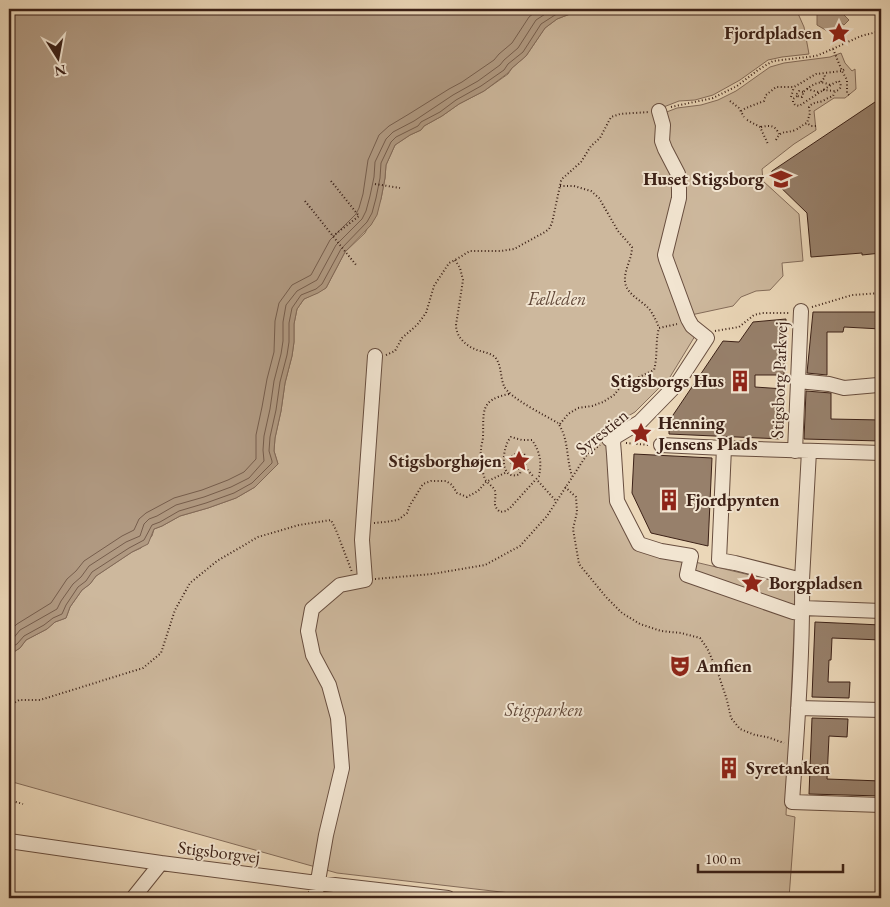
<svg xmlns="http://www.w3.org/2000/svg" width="890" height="907" viewBox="0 0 890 907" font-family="'EB Garamond',serif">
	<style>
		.green { fill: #cdb89d; stroke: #846c5a }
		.water { fill: #b09981; stroke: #826957 }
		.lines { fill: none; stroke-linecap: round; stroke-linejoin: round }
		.shore { stroke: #765d4c; stroke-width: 1 }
		.building { fill: #97806b; stroke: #3c2117 }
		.minor-casing { stroke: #684e3f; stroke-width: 16 }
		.path { stroke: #3c2117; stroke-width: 2; stroke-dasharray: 1 2.5; stroke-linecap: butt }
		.minor { stroke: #f2e5d1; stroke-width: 14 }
		.labels { text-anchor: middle; stroke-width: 4; stroke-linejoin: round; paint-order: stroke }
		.poi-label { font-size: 18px; font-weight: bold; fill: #3c2117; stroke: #f2e5d1; text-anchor: start }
		.park-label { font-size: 18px; font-style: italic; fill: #604738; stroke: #f2e5d1 }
		.street-label { font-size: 18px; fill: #3c2117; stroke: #f2e5d1 }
	</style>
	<rect width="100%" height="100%" fill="#ebd7b8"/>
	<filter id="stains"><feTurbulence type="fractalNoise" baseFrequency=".004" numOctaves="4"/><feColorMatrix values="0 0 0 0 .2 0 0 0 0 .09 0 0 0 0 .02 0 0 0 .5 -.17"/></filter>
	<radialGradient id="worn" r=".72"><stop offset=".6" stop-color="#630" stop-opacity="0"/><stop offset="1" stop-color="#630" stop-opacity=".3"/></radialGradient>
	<path class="green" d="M596,9H796L804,27L809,54L782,57L768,60L740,80L713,95L695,100L679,101L661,108L664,113L677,108L701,105L718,100L736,91L770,67L784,63L830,57L841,53L845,63L852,71L855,69L856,89L845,98H834L814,111L816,130L794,144L762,169L763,181L799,214L803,261L782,263L783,276L770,290L756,291L741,297L733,306L691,315L695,336L670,377L635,412L606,429L612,504L636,548L796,586L786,815L795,817L789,898H553L337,873L9,781V655L20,648L26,640L47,629L55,622L66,618L70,607L82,590L90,584L96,576L132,552L141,548L152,536L154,529L162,526L180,516L208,508L236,498L255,487L278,464L274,451L275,438L281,411L285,383L292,356L294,342V324L297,309L304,299L326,288L345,252L365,233L381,199L385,178L386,165L395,145L410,135L421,130L424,126L442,116L459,104L484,91L508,74L512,68L526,56L545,28L557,19L570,14L580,13Z"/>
	<path class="water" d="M9,9H596L580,13L570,14L557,19L545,28L526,56L512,68L508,73L484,91L459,104L442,116L424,126L421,130L410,135L395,145L386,165L385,178L381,199L377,215L371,225L345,252L326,288L318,293L304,299L297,309L294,324V342L292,356L285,383L281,411L275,438L274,451L278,464L255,487L236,498L208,508L180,516L162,526L154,529L148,544L132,552L96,576L90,584L82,590L70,607L66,618L55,622L47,629L26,640L20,648L9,655Z
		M817,14H843L849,20L844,25L841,23L834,29L837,31L834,35L817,25Z"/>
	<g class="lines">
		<path class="shore" d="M9,632L17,624L51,603L67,579L76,571L84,561L122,536L134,530L139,519L146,513L174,498L202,490L228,480L244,472L256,459V435L262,407L267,379L274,352L275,321L279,303L292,285L311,275L330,240L356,214L359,208L363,194L368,160L379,135L389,126L409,114L449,89L462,82L494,60L499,54L512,43L529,17L539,9
			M9,642L12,640L20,630L57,609L61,601L73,584L81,577L89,566L126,542L140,536L144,524L149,519L157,516L176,505L204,497L231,487L249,478L264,461L263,450L264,436L270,409L274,381L281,354L283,341V322L286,305L297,291L317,280L336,245L362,219L366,211L370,196L374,177L375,162L386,139L393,132L414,121L453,95L478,81L500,65L504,60L518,48L536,20L553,9
			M9,649L17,644L24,636L44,625L53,618L62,614L66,605L78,587L86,581L92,572L129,548L144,540L152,525L160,522L179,511L206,503L234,493L252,483L272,463V461L269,451L270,437L276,410L280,382L287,355L289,342V323L292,308L301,295L316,289L322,284L341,249L367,222L372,213L376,198L380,178L381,163L391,142L396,137L418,126L421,122L440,112L456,100L481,86L504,70L508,64L523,52L541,24L555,15L571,9"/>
	</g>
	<path class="building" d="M878,100L879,120H881V253L862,255V253L811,257L807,213L773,180L771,176L772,171Z
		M813,312H881V329L844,327L843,332H827V375L807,373Z
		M786,319L784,375H755V387L784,389L782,439L669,434V421L723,341L739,342L753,322Z
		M806,391L831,393V419L881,420V441L804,439Z
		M634,454L712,458L708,546L651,533L632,493Z
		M815,622L881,625V640L832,638L831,660H829L828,682H850L849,698L812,697Z
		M812,718L848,719L847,737L829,736L827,779L881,781V796L809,794Z
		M721 768a8 8 0 1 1 16 0a8 8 0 1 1-16 0Z"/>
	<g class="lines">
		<g class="minor-casing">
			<path id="minor" d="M798,381L829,384L844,388L878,385
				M609,439L613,442L614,454L617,501L639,544L661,551L691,556L687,575L793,612L802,613
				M613,442L615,437L640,422L677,384L707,338L692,326L688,319L666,259L665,255L679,198V189L678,174L665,149L662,141L663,125L659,111
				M661,445L724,448L881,453
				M724,448L719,560L735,563L802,580C803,654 797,728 792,802L881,805
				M795,451L801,311
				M802,580L809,451
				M803,608L881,611
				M798,708L881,710
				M9,841L161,863
				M133,898L161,863L317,883L448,898
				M315,898L326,835L342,768L338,718L329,685L313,655L308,631L312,609L340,585L365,580L362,540L375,356"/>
		</g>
		<path class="path" d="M865,9L880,17L881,16
			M833,49L842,71L847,80V93L849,95
			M821,82L825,77L824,73
			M807,89L818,92
			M823,90L835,91
			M803,92L799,91L797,94V96L802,97L803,95V92C812,85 819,79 830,85
			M797,96L793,99V102L795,105L799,106L834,83L839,81C842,86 841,90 835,91L833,96C830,97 826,99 823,101C816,103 813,102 809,107L810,113L807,123
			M791,97L794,87
			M730,101L739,108L744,117
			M671,107L713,98L737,86L758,70L773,61L816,56L828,51L861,36L881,31
			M741,111L746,108L764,101L766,95L776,87H794L816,74L842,71L846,68
			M747,120L760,127L768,144
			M761,127C770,125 775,125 779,134
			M776,140C781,129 786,134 795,130C800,128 802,125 807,123L811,126H816
			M331,181L359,216L333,236
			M375,184L400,188
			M560,186H574L591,191L599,198L618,231L632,247C632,259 624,270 625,281C626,295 642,300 650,310C654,316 657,322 659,328
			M305,201L356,265
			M455,260L460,268L463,280L456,325C456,337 466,346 477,350C483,352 490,353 495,357C502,366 500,377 504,386C508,397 546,416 558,423C569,439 566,458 572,476
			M812,307L852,295L881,293
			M715,331L739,327L754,315L762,313H790
			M386,355L395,351L402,338L417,325L426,313L434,286L449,263L455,260L470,251H501L514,249L545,232L549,229L552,223L561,181L563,178L581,162L591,146L600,138L611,117L620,114L649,112
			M509,394C479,400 484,412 483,437C483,441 481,445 481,449C480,457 481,467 484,476C486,484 493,485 495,491C497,500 491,504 500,512L506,511L510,508L539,476C542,462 540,452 532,440H522L511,437C502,446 498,483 520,474L521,469C529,464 529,454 519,452L512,456C509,463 512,469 521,469
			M560,424L568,414L578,408L592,406L603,402L614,395L622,385L654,370C658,356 655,342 659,328L677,324
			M626,443L649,445
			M525,467L533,476
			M538,481L556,501
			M565,487L576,497L577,512L573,529L579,564L606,597L622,613L640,624L661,631L681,633L700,638L707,648L717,670L727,700L731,718L740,729L755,735L767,737L784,743
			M374,523L385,522L398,520L407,513L410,505L423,484L431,481H446L452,485L457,493L467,497L478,491L486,482L507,472
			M375,579L432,574L485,565L520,546L547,516L586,456L600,445
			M9,706L19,700H40L143,668L161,653L175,610L190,583L217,561L258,537L299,525L331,520L336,530L352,572
			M9,800L23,804"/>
		<use href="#minor" class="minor"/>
	</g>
	<defs>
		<g id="sight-bare" transform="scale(1.725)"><path d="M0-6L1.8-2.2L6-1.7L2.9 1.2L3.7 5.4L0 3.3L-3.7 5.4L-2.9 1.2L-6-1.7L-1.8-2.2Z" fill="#8f2418" stroke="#f2e5d1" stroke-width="2.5" paint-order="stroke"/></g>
		<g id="school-bare" transform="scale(1.725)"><path d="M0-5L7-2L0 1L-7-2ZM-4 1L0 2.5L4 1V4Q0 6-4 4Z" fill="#8f2418" stroke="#f2e5d1" stroke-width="2.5" paint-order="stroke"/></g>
		<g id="building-bare" transform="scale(1.725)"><path d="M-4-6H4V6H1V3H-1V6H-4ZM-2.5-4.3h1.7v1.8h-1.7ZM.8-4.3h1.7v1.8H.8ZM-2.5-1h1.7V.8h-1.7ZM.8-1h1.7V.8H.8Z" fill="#8f2418" stroke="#f2e5d1" stroke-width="2.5" paint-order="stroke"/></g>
		<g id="theatre-bare" transform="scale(1.725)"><path d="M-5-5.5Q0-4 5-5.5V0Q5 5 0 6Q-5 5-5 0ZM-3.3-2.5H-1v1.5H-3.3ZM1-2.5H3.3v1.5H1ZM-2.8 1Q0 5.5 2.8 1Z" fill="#8f2418" stroke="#f2e5d1" stroke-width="2.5" paint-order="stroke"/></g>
	</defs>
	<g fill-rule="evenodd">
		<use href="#sight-bare" x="839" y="33"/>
		<use href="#school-bare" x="781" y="179"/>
		<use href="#building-bare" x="740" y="381"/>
		<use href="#sight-bare" x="641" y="433"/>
		<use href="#sight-bare" x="519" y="461"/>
		<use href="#building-bare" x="669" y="500"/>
		<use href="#sight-bare" x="752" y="583"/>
		<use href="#theatre-bare" x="680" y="666"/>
		<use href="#building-bare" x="729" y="768"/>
	</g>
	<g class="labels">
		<g class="poi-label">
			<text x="822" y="39" text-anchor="end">Fjordpladsen</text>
			<text x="764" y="185" text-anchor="end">Huset Stigsborg</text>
			<text x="724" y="387" text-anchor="end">Stigsborgs Hus</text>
			<text x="658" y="429">Henning<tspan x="658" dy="21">Jensens Plads</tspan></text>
			<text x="502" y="467" text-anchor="end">Stigsborghøjen</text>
			<text x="686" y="506">Fjordpynten</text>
			<text x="769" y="589">Borgpladsen</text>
			<text x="696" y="672">Amfien</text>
			<text x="746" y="774">Syretanken</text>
		</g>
		<g class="park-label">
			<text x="557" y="305">Fælleden</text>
			<text x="544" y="716">Stigsparken</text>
		</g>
		<g class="street-label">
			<text transform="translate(779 380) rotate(-88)" y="6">Stigsborg Parkvej</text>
			<text transform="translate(602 432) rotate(-39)" y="6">Syrestien</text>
			<text transform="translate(219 852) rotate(7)" y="6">Stigsborgvej</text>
		</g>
	</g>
	<rect width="890" height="907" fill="none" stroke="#ebd7b8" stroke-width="30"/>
	<rect x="10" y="10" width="870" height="887" fill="none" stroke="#3c2117" stroke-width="2.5"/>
	<rect x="15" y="15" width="860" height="877" fill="none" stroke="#3c2117"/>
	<g transform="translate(58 58) rotate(169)" stroke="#f2e5d1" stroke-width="4" paint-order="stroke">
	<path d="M0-4L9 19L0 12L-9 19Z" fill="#3c2117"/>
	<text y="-8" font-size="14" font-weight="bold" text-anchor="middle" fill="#3c2117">N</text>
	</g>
	<path d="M698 864v8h145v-8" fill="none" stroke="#3c2117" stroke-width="2.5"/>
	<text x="705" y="864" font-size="15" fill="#3c2117" stroke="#f2e5d1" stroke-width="4" paint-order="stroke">100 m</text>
	<rect width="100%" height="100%" filter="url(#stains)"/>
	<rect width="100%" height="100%" fill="url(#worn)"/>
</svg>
